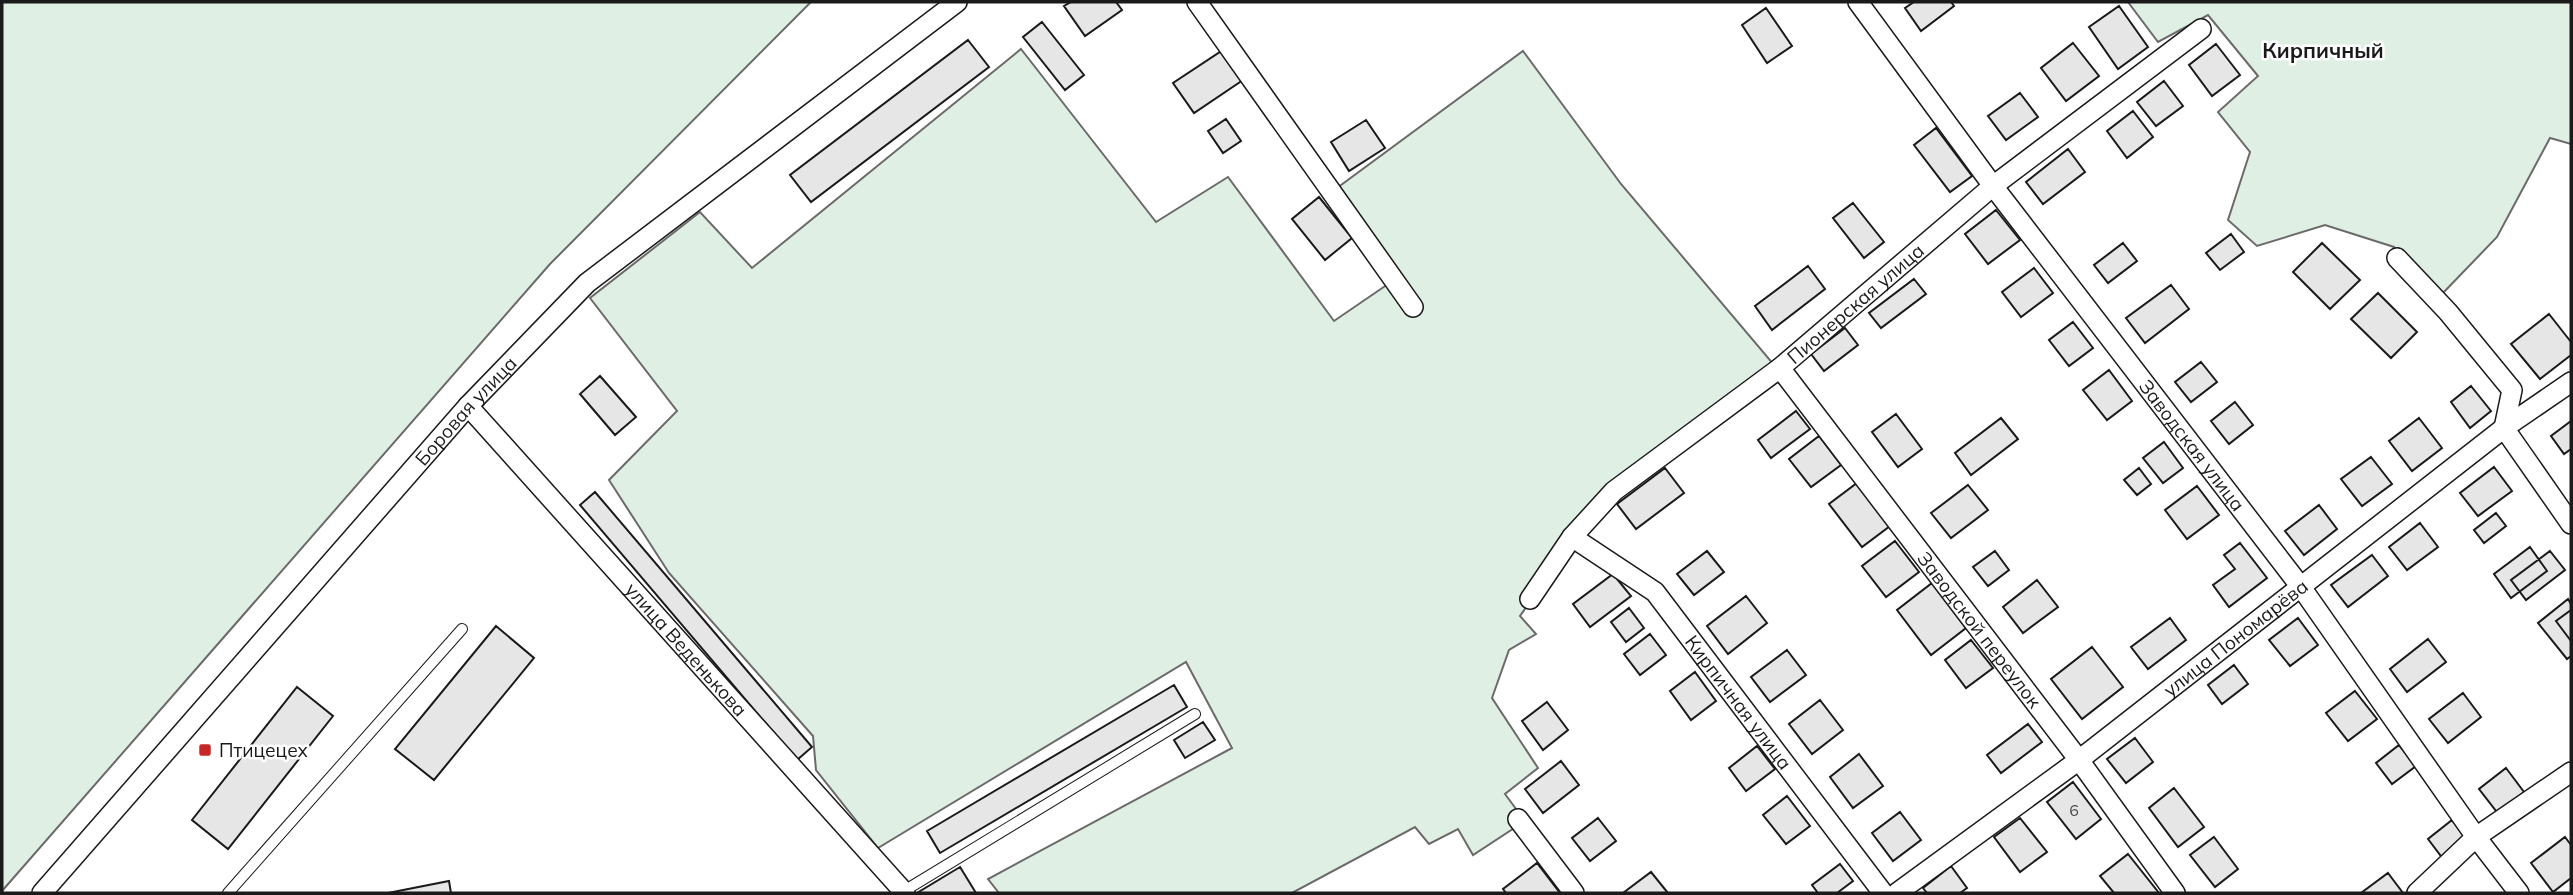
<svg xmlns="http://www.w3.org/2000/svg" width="2573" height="895" viewBox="0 0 2573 895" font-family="Mulish,sans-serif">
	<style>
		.green { fill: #e0efe3; stroke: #6a6a6a; stroke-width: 2 }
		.building { fill: #e6e6e6; stroke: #1a1a1a; stroke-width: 2 }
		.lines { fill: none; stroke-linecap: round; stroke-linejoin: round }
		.service-casing { stroke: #1a1a1a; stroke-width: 12 }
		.minor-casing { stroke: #1a1a1a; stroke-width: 22 }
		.service { stroke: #fff; stroke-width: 10 }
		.minor { stroke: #fff; stroke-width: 19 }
		.poi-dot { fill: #c62828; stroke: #fff; stroke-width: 2.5 }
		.labels { text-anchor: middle; stroke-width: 5; stroke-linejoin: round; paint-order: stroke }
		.number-label { font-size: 16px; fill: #4d4d4d }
		.street-label { font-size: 19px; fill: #1a1a1a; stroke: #fff }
		.poi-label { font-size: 19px; fill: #1a1a1a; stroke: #fff; text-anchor: start }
		.neighbourhood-label { font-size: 21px; font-weight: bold; fill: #1a1a1a; stroke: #fff }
	</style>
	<rect width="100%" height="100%" fill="#fff"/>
	<path class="green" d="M2,2H811L550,264L2,891Z
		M2128,2H2571V144L2550,138L2497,237L2442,294L2394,247L2325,225L2257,246L2228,220L2250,152L2218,112L2258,76L2208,15L2158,42Z
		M1021,49L1156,222L1228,177L1334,321L1391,282L1337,188L1523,51L1621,184L1775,366L1612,485L1520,616L1536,634L1509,650L1492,698L1538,768L1505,794L1525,821L1473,855L1458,829L1429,844L1415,827L1292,893H999L988,879L1232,748L1186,662L878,848L816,770L813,736L669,573L609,480L677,411L590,298L700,212L752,268Z"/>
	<path class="building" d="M1071,2H1116L1122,10L1085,36L1064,6Z
		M1914,2H1951L1954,6L1921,31L1905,8Z
		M2119,6L2148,47L2118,69L2089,27Z
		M1766,8L1792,46L1767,63L1742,25Z
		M1042,22L1084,75L1065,90L1023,37Z
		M968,40L989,67L811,202L790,175Z
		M2073,43L2099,76L2066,101L2041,68Z
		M2216,44L2240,75L2212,96L2189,65Z
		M1223,50L1243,80L1194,113L1173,83Z
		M2164,81L2183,106L2156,126L2137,102Z
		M2020,93L2038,117L2006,140L1988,116Z
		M2133,111L2153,137L2127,158L2107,131Z
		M1226,119L1241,141L1223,153L1208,131Z
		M1366,120L1385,148L1349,171L1331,142Z
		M1936,128L1972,176L1950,192L1914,145Z
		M2068,149L2085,172L2043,204L2026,182Z
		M1319,197L1352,238L1325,260L1292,219Z
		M1853,203L1884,242L1864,258L1833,218Z
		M1996,210L2020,240L1988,264L1965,234Z
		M2231,234L2244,252L2220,270L2206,253Z
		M2123,243L2137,261L2108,283L2094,265Z
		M2322,243L2360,280L2330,309L2293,272Z
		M1808,266L1825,289L1772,330L1755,306Z
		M2034,268L2053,293L2021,317L2002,292Z
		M1914,279L1926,294L1881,328L1869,313Z
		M2171,285L2189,309L2145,343L2126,318Z
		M2378,293L2417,332L2391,358L2351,319Z
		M2549,314L2571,342V355L2540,379L2511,344Z
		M2073,322L2093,348L2069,366L2049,340Z
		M1845,328L1858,345L1824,371L1811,354Z
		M2201,362L2217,382L2191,402L2175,382Z
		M2109,370L2132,401L2107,420L2083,390Z
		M600,376L636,417L615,435L580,394Z
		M2471,386L2491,411L2470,428L2451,402Z
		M2235,402L2253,425L2229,444L2211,421Z
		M1796,411L1810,429L1771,458L1758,440Z
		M1896,414L1922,449L1898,467L1872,432Z
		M2001,418L2018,439L1971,475L1955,453Z
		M2419,418L2442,448L2412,471L2389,441Z
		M2571,421V449L2564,454L2551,436Z
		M1819,436L1841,465L1811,487L1789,459Z
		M2164,442L2183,468L2163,483L2143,458Z
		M2371,457L2392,484L2362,506L2341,479Z
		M2494,467L2512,491L2478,516L2460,493Z
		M1665,468L1684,493L1636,529L1617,504Z
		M2139,468L2151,484L2137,495L2124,480Z
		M1857,483L1890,526L1862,547L1829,504Z
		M1968,485L1988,510L1951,538L1931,513Z
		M2197,486L2219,515L2187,539L2165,510Z
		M595,492L812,747L797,760L580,505Z
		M2319,505L2337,529L2304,555L2285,531Z
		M2496,513L2506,526L2484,543L2474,530Z
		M2420,523L2438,547L2407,570L2389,547Z
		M1895,541L1919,572L1886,597L1862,566Z
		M2240,543L2267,578L2229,607L2213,585L2235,569L2224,555Z
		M2530,547L2547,571L2511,598L2494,574Z
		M1707,551L1724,572L1694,595L1677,574Z
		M1995,551L2009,570L1988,586L1973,567Z
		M2550,551L2565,570L2526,600L2511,580Z
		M2372,555L2388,576L2348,607L2331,585Z
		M1613,574L1631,596L1590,627L1573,604Z
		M2037,580L2058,607L2023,633L2003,607Z
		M1932,583L1966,628L1931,655L1897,610Z
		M1746,596L1767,623L1728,654L1707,626Z
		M2568,599L2571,604V656L2567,659L2538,623Z
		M1629,608L1644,628L1626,642L1611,622Z
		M2571,610V641L2556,621Z
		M2170,618L2186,640L2148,669L2131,647Z
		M2298,618L2318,645L2290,666L2269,640Z
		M496,626L534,658L434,780L395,749Z
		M1650,634L1666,655L1640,675L1624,654Z
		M2428,639L2446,662L2407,692L2390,669Z
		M1971,640L1993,668L1966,688L1945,660Z
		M2092,647L2123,687L2082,719L2051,679Z
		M1787,650L1806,675L1770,702L1751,677Z
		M2234,665L2248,684L2222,704L2208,685Z
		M1695,672L1716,701L1691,720L1670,691Z
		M1174,685L1187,707L940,853L927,831Z
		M297,687L333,716L228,849L192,820Z
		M2355,691L2377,719L2348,741L2326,713Z
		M2463,693L2481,717L2448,743L2429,719Z
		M1820,700L1843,730L1812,754L1789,724Z
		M1547,702L1568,730L1543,750L1522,721Z
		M1203,722L1215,740L1185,758L1174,740Z
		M2028,724L2042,742L2001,773L1987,755Z
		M2135,738L2153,762L2126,783L2107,759Z
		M2399,745L2416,766L2392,784L2376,763Z
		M1757,746L1775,769L1746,791L1729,768Z
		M1859,754L1883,786L1853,808L1830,777Z
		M1561,761L1579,785L1543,813L1525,789Z
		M2506,768L2527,796L2500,816L2479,789Z
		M2073,782L2101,819L2076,839L2047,802Z
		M2174,788L2204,827L2178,847L2149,808Z
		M1787,796L1810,826L1786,844L1763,815Z
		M1900,812L1921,840L1893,861L1872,833Z
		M1598,818L1616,841L1590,861L1572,838Z
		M2020,818L2047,852L2020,872L1994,837Z
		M2452,820L2474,849L2450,868L2428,839Z
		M2214,837L2238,869L2215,887L2190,855Z
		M2565,837L2571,845V878L2553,892L2531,863Z
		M2128,854L2159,893H2114L2100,876Z
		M1537,863L1560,893H1506L1503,889Z
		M1840,864L1853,881L1837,893H1818L1812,885Z
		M1951,866L1967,888L1960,893H1927L1923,888Z
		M960,867L976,893H917Z
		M1651,872L1668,893H1623Z
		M2388,873L2403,893H2361Z
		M449,881L451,893H388Z"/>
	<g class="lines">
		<g class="service-casing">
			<path id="service" d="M904,891L1195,714
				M228,893L462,629"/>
		</g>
		<g class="minor-casing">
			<g id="minor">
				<path d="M1197,2L1413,307"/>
				<path id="s1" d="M1858,2L1993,186L2301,587L2476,837L2519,893"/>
				<path d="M2397,258L2448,312L2512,390L2504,428L2571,524"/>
				<path id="s2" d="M1780,368L2079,760L2175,893"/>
				<path id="s3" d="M468,406L905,893"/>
				<path id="s4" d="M1572,537L1655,592L1883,893"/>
				<path id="s5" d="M1530,599L1572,537L1614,491L1780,368L1993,186L2201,29"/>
				<path d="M1518,819L1574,893"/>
				<path id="s6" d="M42,893L468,406L587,283L957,2"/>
				<path id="s7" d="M1897,893L2079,760L2504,428L2571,382"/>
				<path d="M2417,893L2476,837L2571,772"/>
			</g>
		</g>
		<use href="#service" class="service"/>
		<use href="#minor" class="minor"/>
	</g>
	<rect class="poi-dot" x="198" y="743" width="14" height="14" rx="3.5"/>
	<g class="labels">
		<g class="number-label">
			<text x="2074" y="816">6</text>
		</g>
		<g class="street-label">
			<text dy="7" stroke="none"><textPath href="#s5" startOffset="443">Пионерская улица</textPath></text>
			<text dy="7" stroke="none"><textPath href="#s6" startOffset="642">Боровая улица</textPath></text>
			<text dy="7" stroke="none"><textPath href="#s1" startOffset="555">Заводская улица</textPath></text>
			<text dy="7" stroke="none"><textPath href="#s2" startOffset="329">Заводской переулок</textPath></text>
			<text dy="7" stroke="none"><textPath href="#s7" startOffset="424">улица Пономарёва</textPath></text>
			<text dy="7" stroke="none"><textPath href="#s3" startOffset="327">улица Веденькова</textPath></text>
			<text dy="7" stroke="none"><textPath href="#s4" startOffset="238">Кирпичная улица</textPath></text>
		</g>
		<g class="poi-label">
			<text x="219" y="757">Птицецех</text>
		</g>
		<g class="neighbourhood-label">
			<text x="2323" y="58">Кирпичный</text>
		</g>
	</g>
	<rect width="2573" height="895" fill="none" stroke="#1a1a1a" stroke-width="7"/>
</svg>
